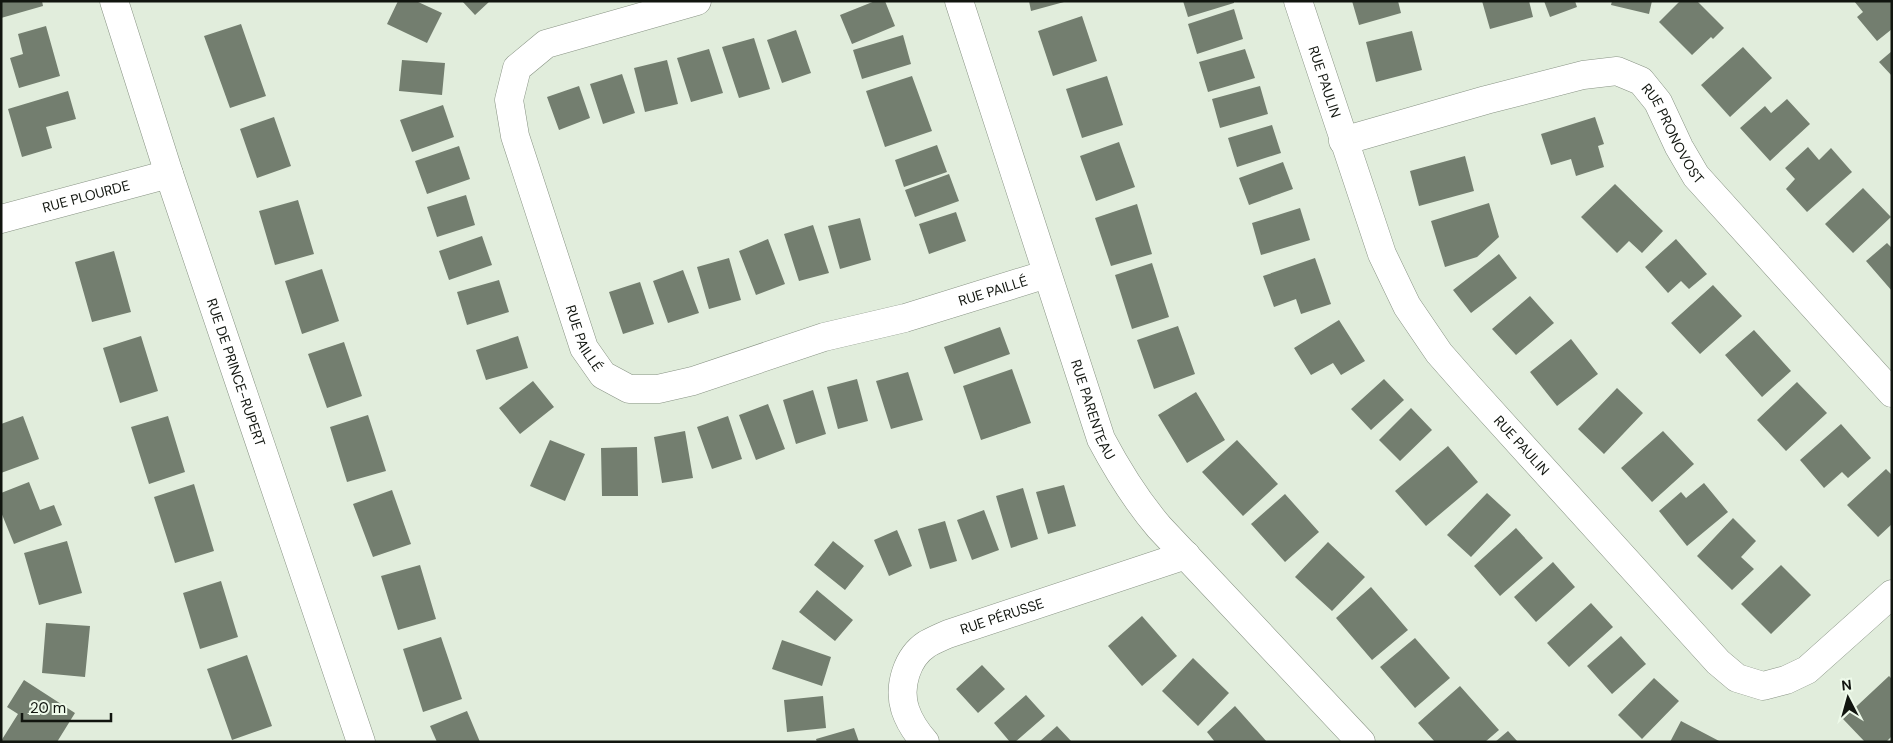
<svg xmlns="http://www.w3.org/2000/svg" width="1893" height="743" viewBox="0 0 1893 743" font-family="'DM Sans',sans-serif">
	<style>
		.building { fill: #737e6f }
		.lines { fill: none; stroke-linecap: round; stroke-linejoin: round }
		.street-casing { stroke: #889384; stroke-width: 29 }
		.street { stroke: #fff; stroke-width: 28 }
		.labels { text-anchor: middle; stroke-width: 4; stroke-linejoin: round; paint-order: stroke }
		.street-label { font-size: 14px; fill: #11150f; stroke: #eefaea }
	</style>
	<rect width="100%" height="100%" fill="#e1eddc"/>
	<path class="building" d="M1,1H42L43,6L1,18Z
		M398,1H416L442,13L427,43L387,24Z
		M462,1H490L475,15Z
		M875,1H885L895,26L852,44L840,15Z
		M1029,1H1064V2L1031,11Z
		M1183,1H1234V3L1188,17Z
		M1352,1H1398L1401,13L1359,25Z
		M1482,1H1529L1533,17L1490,29Z
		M1544,1H1575L1577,7L1550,17Z
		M1612,1H1652L1649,14L1611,5Z
		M1680,1H1697L1724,28L1713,39L1711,37L1692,55L1659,22Z
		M1854,1H1892V29L1877,41L1857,17L1863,12Z
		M1234,9L1243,39L1197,54L1188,24Z
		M1082,16L1097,61L1053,76L1038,31Z
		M241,24L266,96L230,108L204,36Z
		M46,26L60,76L19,88L10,58L23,54L18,34Z
		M796,30L811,73L782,83L767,40Z
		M1412,31L1422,70L1376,82L1366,42Z
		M903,35L911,64L862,79L853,50Z
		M754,38L770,89L739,98L722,47Z
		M1743,47L1772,78L1730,117L1701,85Z
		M709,49L723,93L691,102L677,58Z
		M1245,49L1255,78L1208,92L1199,62Z
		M1892,51V76L1879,62Z
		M402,60L445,63L442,95L399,91Z
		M667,60L678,104L645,112L634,68Z
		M622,74L635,113L603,124L590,84Z
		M912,76L932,131L885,147L866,91Z
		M1107,76L1123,125L1082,138L1066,89Z
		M579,86L590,118L559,130L547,97Z
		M1260,86L1268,114L1220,128L1212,99Z
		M68,91L76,119L46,127L52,148L22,157L8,109Z
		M1787,99L1810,124L1770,161L1740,128L1765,106L1771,113Z
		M443,105L454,137L412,152L400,120Z
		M274,117L291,166L257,178L240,129Z
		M1595,117L1604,144L1598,146L1604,167L1576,176L1571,159L1551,165L1541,134Z
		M1272,125L1281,153L1237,167L1228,138Z
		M1119,142L1135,187L1096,201L1080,156Z
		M937,145L947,172L904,187L895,160Z
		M459,146L470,179L427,194L415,161Z
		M1808,147L1819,160L1831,148L1852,172L1807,212L1786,189L1795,179L1785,168Z
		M1465,156L1474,191L1419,206L1410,171Z
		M1283,162L1293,189L1249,205L1239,178Z
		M949,174L959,201L915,217L905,190Z
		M1615,184L1663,231L1642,253L1629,241L1617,253L1581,217Z
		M1863,188L1891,217L1853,253L1825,224Z
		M466,195L475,225L437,237L427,207Z
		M298,200L314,254L275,265L259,211Z
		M1489,203L1499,237L1477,257L1445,267L1431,221Z
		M1137,204L1152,254L1111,266L1095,218Z
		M1300,208L1310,240L1261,255L1252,223Z
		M956,212L966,241L929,254L919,224Z
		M860,218L871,260L840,269L828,226Z
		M813,225L829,273L799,281L784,234Z
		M482,236L492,265L449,280L439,251Z
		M768,239L785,284L756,295L739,251Z
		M1676,239L1707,274L1689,289L1681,281L1668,293L1645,267Z
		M1887,243L1892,248V291L1866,261Z
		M114,251L131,312L92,322L75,262Z
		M1499,254L1517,278L1471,313L1453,290Z
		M729,258L741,300L709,309L697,267Z
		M1315,258L1331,304L1301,314L1296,299L1274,307L1263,276Z
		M1152,263L1169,317L1132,329L1115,275Z
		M322,269L339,321L302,334L285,281Z
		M683,270L699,313L668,323L653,281Z
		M499,280L509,312L467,325L457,292Z
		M640,282L654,324L623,334L609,292Z
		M1713,285L1742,316L1700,354L1671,323Z
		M1530,296L1554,323L1516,355L1492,329Z
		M1339,320L1365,361L1341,375L1333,363L1311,375L1294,348Z
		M1178,326L1195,374L1154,389L1137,340Z
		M1000,327L1010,354L954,374L944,347Z
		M1754,330L1791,371L1762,397L1725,355Z
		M141,336L158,391L120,403L103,348Z
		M518,336L528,368L486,380L476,350Z
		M1571,339L1598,374L1557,406L1530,372Z
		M344,342L362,396L327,408L308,354Z
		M1012,369L1031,423L981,440L963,386Z
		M908,372L923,420L891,429L876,381Z
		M857,379L868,421L838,429L827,387Z
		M1384,379L1404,400L1371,430L1351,409Z
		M533,381L554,407L520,434L499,408Z
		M1797,382L1827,413L1786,451L1757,420Z
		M1617,388L1643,413L1604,454L1578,429Z
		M813,390L826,434L796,444L783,400Z
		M1196,392L1225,440L1187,463L1158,415Z
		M768,404L785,449L756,460L739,415Z
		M1411,408L1432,430L1400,461L1379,440Z
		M368,415L386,471L347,482L330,427Z
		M23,416L39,459L1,473V424Z
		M168,416L185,472L149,484L131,427Z
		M728,416L742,459L712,469L697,427Z
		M1841,424L1871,458L1848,478L1842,472L1824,488L1800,460Z
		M685,431L693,478L662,483L654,437Z
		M1663,431L1694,464L1652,502L1621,468Z
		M550,440L585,454L565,501L530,486Z
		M1237,440L1278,484L1243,516L1202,472Z
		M1448,446L1478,482L1426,526L1395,491Z
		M637,447L638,496H602L601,448Z
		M1886,469L1892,475V524L1878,537L1847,505Z
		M29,482L40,510L54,505L62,525L14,544L1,512V493Z
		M1704,483L1728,512L1687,546L1659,511L1681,492L1686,498Z
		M194,484L214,551L175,563L154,497Z
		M1064,485L1076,526L1048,534L1036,492Z
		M1023,488L1038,539L1011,548L996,496Z
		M392,490L411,544L373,557L353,504Z
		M1487,493L1511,515L1471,557L1447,535Z
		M1285,494L1319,532L1285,562L1251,524Z
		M984,510L999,550L972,560L957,520Z
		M1733,518L1756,541L1741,557L1754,569L1732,590L1697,556Z
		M945,521L957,561L930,569L918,529Z
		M1516,528L1543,558L1500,596L1474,566Z
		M897,530L912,566L889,576L874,540Z
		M67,541L82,593L39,605L24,553Z
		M833,541L864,566L845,590L814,565Z
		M1328,542L1365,577L1332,611L1295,577Z
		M1553,562L1575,587L1536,622L1514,597Z
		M420,565L436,619L398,630L381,576Z
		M1781,565L1811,595L1771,634L1741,604Z
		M221,581L238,637L200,649L183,593Z
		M1371,587L1408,630L1372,660L1336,618Z
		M817,590L853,620L835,641L799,612Z
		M1591,603L1613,627L1569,667L1547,643Z
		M1142,616L1177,656L1142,686L1108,646Z
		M46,623L90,626L85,677L42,673Z
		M1621,636L1646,664L1612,694L1587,666Z
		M441,637L462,699L423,712L403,649Z
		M1415,638L1450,678L1415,708L1380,667Z
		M782,640L831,657L822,686L772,669Z
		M247,655L272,726L232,740L207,669Z
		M1193,658L1229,693L1198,726L1162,691Z
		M982,665L1005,689L978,713L956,689Z
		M1889,676L1892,679V736L1886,742H1865L1843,719Z
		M1654,678L1679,701L1642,739L1618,715Z
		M24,680L75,713L57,742L1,741L18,714L7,707Z
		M1460,686L1499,730L1485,742H1435L1418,723Z
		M1026,695L1045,716L1015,742H1010L994,723Z
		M823,696L826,728L787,732L784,700Z
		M1235,706L1267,742H1215L1207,732Z
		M467,711L480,742H437L430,726Z
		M1681,721L1721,742H1670Z
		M1057,726L1072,742H1039Z
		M854,728L859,742H817L816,739Z
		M1508,731L1518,742H1495Z"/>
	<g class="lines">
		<g class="street-casing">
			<g id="street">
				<path id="s1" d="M114,1L169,174L361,742"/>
				<path id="s2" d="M697,1L546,44L517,68L509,100L515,136L584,348L603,375L629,389H658L693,381L824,337L905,318L1047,274"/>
				<path id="s3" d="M959,1L1101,439C1118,471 1136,500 1159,527L1361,742"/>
				<path id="s4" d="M1298,1L1382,254L1407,306L1439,353L1468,386L1718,662L1737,678L1763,686L1786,680L1807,670L1892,594"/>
				<path id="s5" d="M1343,141L1486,100L1583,75L1617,71L1641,81L1658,102L1679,147L1696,176L1892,393"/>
				<path id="s6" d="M1,219L169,174"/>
				<path id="s7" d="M925,742C916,732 909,721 905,709C898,686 907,657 927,644C934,640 941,637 948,634L1186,555"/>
			</g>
		</g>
		<use href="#street" class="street"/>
	</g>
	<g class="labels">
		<g class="street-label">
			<text dy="5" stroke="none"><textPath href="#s4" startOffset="85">RUE PAULIN</textPath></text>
			<text dy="5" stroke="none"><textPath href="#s5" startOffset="371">RUE PRONOVOST</textPath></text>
			<text dy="5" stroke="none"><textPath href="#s6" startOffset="88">RUE PLOURDE</textPath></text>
			<text dy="5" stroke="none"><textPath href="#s2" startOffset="928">RUE PAILLÉ</textPath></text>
			<text dy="5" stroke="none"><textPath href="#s2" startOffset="478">RUE PAILLÉ</textPath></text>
			<text dy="5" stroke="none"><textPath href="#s1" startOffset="391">RUE DE PRINCE-RUPERT</textPath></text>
			<text dy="5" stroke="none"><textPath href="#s3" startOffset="430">RUE PARENTEAU</textPath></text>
			<text dy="5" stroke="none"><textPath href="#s4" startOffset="505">RUE PAULIN</textPath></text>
			<text dy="5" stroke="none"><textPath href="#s7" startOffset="192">RUE PÉRUSSE</textPath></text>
		</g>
	</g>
	<rect width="1893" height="743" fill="none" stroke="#11150f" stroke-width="5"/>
	<g transform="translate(1848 698) rotate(354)" stroke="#eefaea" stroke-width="4" paint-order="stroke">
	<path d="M0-4L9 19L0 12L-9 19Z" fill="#11150f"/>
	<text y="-8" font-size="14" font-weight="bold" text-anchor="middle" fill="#11150f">N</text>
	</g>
	<path d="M22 713v8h89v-8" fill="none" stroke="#11150f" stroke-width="2.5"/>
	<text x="30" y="713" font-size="15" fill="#11150f" stroke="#eefaea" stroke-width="4" paint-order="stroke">20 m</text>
</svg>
